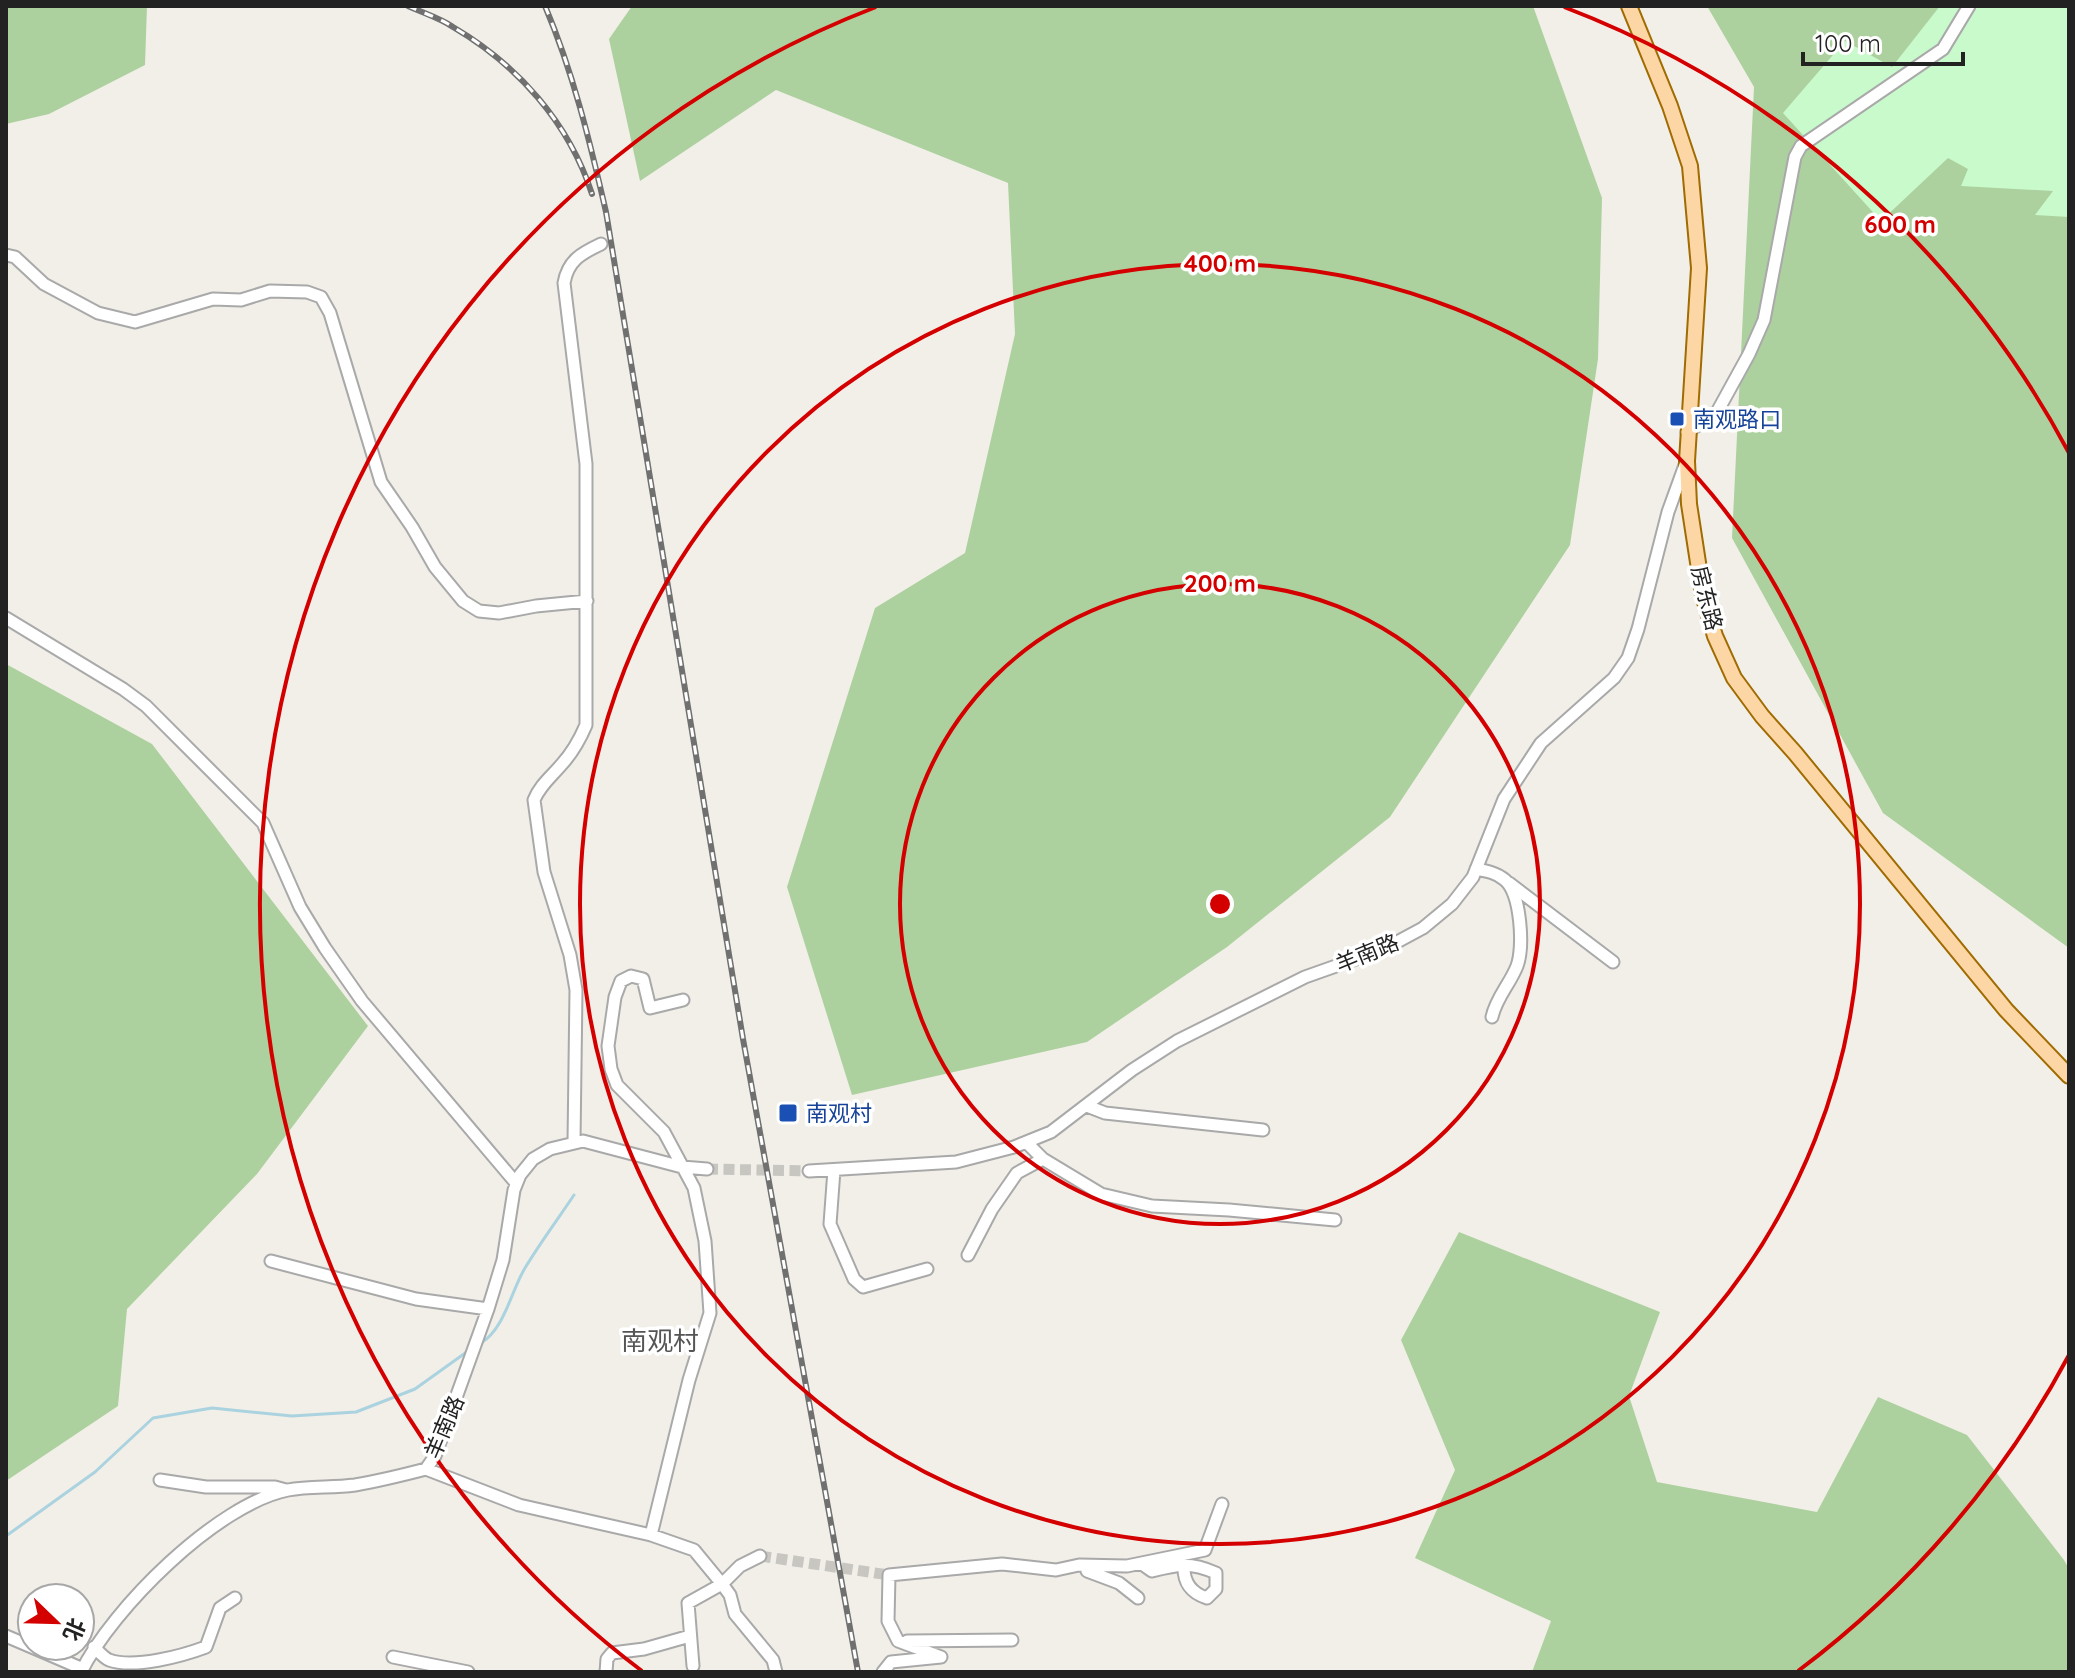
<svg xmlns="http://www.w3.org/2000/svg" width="2075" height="1678" viewBox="0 0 2075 1678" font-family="Quicksand,'Noto Sans SC',sans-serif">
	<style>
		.forest { fill: #add19e }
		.park { fill: #c8facc }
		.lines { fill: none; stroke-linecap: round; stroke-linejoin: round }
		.stream { stroke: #aad3df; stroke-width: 3 }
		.minor-tunnel { stroke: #c8c6c1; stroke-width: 11; stroke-dasharray: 11 5.5; stroke-linecap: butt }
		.minor-casing { stroke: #a9a9a9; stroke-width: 15 }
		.major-casing { stroke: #a06b00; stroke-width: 18 }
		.minor { stroke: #fff; stroke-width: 11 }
		.major { stroke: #fcd6a4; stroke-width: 14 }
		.rail-casing { stroke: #707070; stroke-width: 6 }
		.rail { stroke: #fff; stroke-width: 3; stroke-dasharray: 9; stroke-linecap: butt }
		.ring { fill: none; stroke: #d40000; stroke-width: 4 }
		.transit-dot { fill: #1a4fb4; stroke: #fff; stroke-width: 3 }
		.labels { text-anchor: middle; stroke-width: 7; stroke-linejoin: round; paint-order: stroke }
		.transit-label { font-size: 22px; fill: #164399; stroke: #fff; text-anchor: start }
		.street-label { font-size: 22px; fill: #222; stroke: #fff }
		.quarter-label { font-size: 26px; fill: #555; stroke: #fff }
		.centre { fill: #d40000; stroke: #fff; stroke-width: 4 }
		.ring-label { font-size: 24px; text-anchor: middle; font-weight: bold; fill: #d40000; stroke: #fff; stroke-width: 7; stroke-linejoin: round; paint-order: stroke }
	</style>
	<rect width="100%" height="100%" fill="#f2efe9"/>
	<path class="forest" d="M6,6H147L145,65L49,114L6,124Z
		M632,6H1533L1602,198L1598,359L1570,545L1390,817L1227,947L1087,1042L852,1095L787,887L875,608L965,553L1015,334L1008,183L776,90L640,181L609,39Z
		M1707,6H2069V948L1883,813L1732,538L1754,87Z
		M6,664L152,744L368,1026L257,1174L127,1309L118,1406L6,1481Z
		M1459,1232L1660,1312L1629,1396L1657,1482L1817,1512L1878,1397L1967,1435L2064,1560L2069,1569V1672H1532L1551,1621L1415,1558L1455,1470L1401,1340Z"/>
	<path class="park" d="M1940,6H2069V217L2035,215L2053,191L1961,186L1968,169L1948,158L1881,221L1783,113L1845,41L1892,67Z"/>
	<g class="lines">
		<path class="stream" d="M481,1343C505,1328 511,1291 525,1268C540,1243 558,1219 574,1195
			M6,1536L95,1472L153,1418L212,1408L292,1416L356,1412L415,1389L468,1351"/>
		<path class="minor-tunnel" d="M707,1169L809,1171
			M760,1556L889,1575"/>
		<g class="minor-casing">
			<path id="minor" d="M6,255L15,257L44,284L98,313L135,322L213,299L241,300L270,291L307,292L321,297L330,313L381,482L412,527L435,567L463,601L479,611L499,613L536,606L587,601
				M1687,432L1716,414L1749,354L1764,320L1795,157L1801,146L1943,49L1969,6
				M6,618L123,689L146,706L263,823L300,907L325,948L362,1001L516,1183
				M1476,869C1487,871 1497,873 1505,880C1521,894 1524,947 1517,966C1510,984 1496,998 1492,1017
				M1509,883L1613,962
				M683,1000L650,1008L643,979L631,976L621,981L615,997L608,1046L611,1069L617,1085L664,1132L694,1188L705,1241L710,1313L689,1380L651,1535L694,1550L722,1584L730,1595L735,1614L773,1660L776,1672
				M1087,1106L1105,1113L1263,1130
				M574,1142L576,990L570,955L544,872L534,800C540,785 552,776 562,764C573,752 580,739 586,725V464L564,283C568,260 582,253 601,244
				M1026,1142L1043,1159L1101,1194L1152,1206L1229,1210L1335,1220
				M834,1170L830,1224L854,1279L863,1287L927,1269
				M809,1171L956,1162L1014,1147L1051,1132L1132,1070L1177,1041L1305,977L1384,949L1423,928L1452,904L1473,877L1504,799L1541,743L1614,678L1628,658L1638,629L1668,512L1685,465
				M968,1255L992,1209L1017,1173L1043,1159
				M271,1261L416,1299L488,1309
				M426,1469L519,1505L651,1535
				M160,1480L206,1487H275L286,1490
				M1142,1564L1152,1571C1179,1564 1191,1562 1216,1573V1589L1207,1598C1191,1593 1183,1582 1184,1565
				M1087,1571L1119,1583L1138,1598
				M6,1636L83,1669
				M907,1641L1012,1640
				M94,1647C98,1651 104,1658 109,1660C134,1669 182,1656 206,1647L220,1608L235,1598
				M393,1657L468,1672
				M693,1666L688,1603L722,1584L740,1566L760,1556
				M81,1672C112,1609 217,1504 288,1490C309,1486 332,1488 355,1485C378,1481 403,1475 426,1469L435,1456L488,1309L503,1260L514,1190L520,1175L533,1159L550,1149L583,1141L682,1167L707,1169
				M606,1672L607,1659L612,1653L644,1649L690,1636
				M883,1672L891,1662L941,1657L898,1641L888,1621L889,1575L1002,1564L1056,1570L1079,1565L1127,1566L1205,1550L1222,1504"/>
		</g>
		<g class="major-casing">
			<path id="major" d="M1629,6L1670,106L1690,166L1699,268L1687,461L1689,504L1703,595L1715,636L1734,678L1762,716L1795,753L2006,1010L2069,1076"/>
		</g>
		<use href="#minor" class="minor"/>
		<use href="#major" class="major"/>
		<g class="rail-casing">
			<path id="rail" d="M408,6C423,13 440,18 453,27C518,65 569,123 592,194
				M545,6C573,72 590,142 606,212L743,1039L858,1672"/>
		</g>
		<use href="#rail" class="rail"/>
	</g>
	<g class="ring">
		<circle cx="1220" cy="904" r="320"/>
		<circle cx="1220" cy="904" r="640"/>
		<path d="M2069 1355A961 961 0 0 1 1798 1671M642 1671A961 961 0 0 1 876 7M1564 7A961 961 0 0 1 2069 453"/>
	</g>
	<g class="transit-dot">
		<rect x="1669" y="411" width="16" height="16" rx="4"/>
		<rect x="778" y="1103" width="20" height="20" rx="4"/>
	</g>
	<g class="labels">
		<g class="transit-label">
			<text x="1693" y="427">南观路口</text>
			<text x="806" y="1121">南观村</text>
		</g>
		<g class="street-label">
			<text transform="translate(1707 598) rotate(76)" y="8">房东路</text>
			<text transform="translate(1367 953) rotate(-22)" y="8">羊南路</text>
			<text transform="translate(444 1427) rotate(-67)" y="8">羊南路</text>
		</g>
		<g class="quarter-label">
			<text x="660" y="1350">南观村</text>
		</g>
	</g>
	<circle cx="1220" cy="904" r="12" class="centre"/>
	<g class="ring-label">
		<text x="1900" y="233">600 m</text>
		<text x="1220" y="272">400 m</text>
		<text x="1220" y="592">200 m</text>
	</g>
	<rect width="2075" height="1678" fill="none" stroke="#222222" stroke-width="16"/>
	<g transform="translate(56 1622) rotate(113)"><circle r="38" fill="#ffffff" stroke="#a7a7a7" stroke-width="2"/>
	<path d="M0-6L14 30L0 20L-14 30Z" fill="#d40000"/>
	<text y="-12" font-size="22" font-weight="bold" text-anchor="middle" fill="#222222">北</text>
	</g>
	<path d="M1803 52v12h160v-12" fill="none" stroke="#222222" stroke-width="4"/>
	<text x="1815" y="52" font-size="24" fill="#222222" stroke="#ffffff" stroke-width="6" paint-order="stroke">100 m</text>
</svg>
